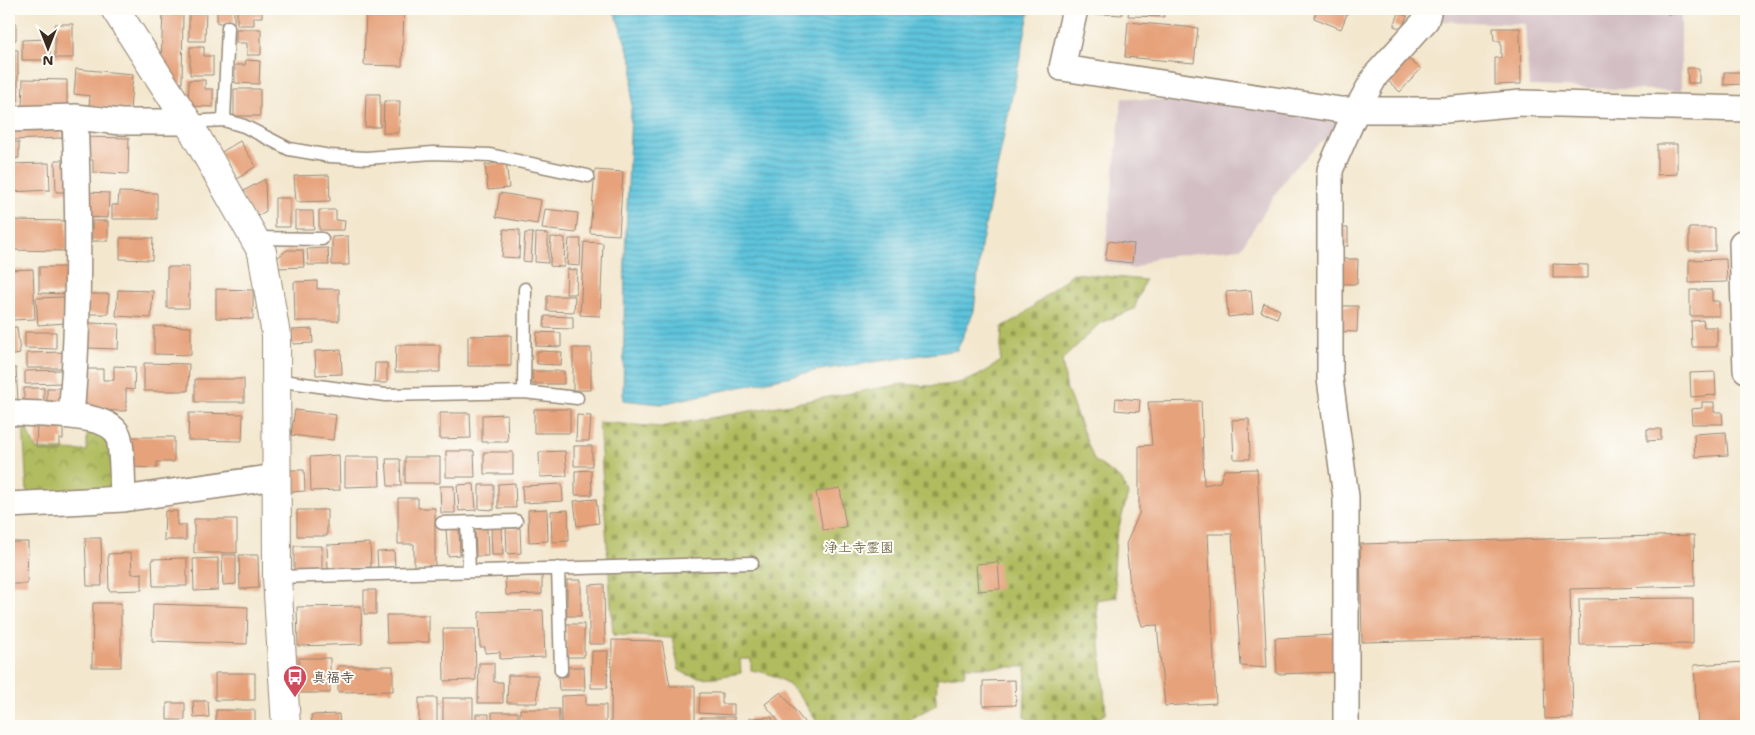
<svg xmlns="http://www.w3.org/2000/svg" width="1755" height="735" viewBox="0 0 1755 735" font-family="'Shantell Sans','Klee One',sans-serif">
	<style>
		.industrial { fill: #d2bec3 }
		.cemetery { fill: url(#cemetery-stones); stroke: #76733e }
		.park { fill: url(#park-crowns); stroke: #76733e }
		.water { fill: url(#water-rules); stroke: #4c777d }
		.building { fill: #e6a27a }
		.lines { fill: none; stroke-linecap: round; stroke-linejoin: round }
		.lane-casing { stroke: #978876; stroke-width: 15 }
		.street-casing { stroke: #978876; stroke-width: 28 }
		.secondary-casing { stroke: #978876; stroke-width: 30 }
		.lane { stroke: #fff; stroke-width: 12 }
		.street { stroke: #fff; stroke-width: 25 }
		.secondary { stroke: #fff; stroke-width: 28 }
		.labels { text-anchor: middle; stroke-width: 4; stroke-linejoin: round; paint-order: stroke }
		.park-label { font-size: 14px; fill: #5e5631; stroke: #fdfcf7 }
		.poi-label { font-size: 14px; fill: #3b2a1e; stroke: #fdfcf7; text-anchor: start }
	</style>
	<defs>
		<pattern id="cemetery-stones" width="16" height="16" patternUnits="userSpaceOnUse" patternTransform="scale(1.25)"><rect width="16" height="16" fill="#b0bc5e"/><path d="M2 7V4a2 2 0 0 1 4 0v3zM10 15v-3a2 2 0 0 1 4 0v3z" fill="#90994d"/></pattern>
		<pattern id="park-crowns" width="20" height="18" patternUnits="userSpaceOnUse" patternTransform="scale(1.25)"><rect width="20" height="18" fill="#b0bc5e"/><path d="M2 6a3 3 0 1 1 6 0M12 15a3 3 0 1 1 6 0" fill="none" stroke="#90994d"/></pattern>
		<pattern id="water-rules" width="6" height="5" patternUnits="userSpaceOnUse" patternTransform="scale(1.25)"><rect width="6" height="5" fill="#5ec4dc"/><path d="M0 2.5h6" fill="none" stroke="#4f9fb2"/></pattern>
	</defs>
	<rect width="100%" height="100%" fill="#fdfcf7"/>
	<filter id="ink" filterUnits="userSpaceOnUse"><feTurbulence type="fractalNoise" baseFrequency=".02" numOctaves="2"/><feDisplacementMap in="SourceGraphic" scale="10" xChannelSelector="R" yChannelSelector="G"/><feConvolveMatrix kernelMatrix="1 2 1 2 8 2 1 2 1" color-interpolation-filters="sRGB"/></filter>
	<filter id="wash" filterUnits="userSpaceOnUse"><feTurbulence type="fractalNoise" baseFrequency=".0096" numOctaves="4" result="noise"/><feDisplacementMap in="SourceGraphic" scale="20" xChannelSelector="R" yChannelSelector="G"/><feGaussianBlur stdDeviation="1.12" result="paint"/><feColorMatrix in="noise" values="0 0 0 0 0 0 0 0 0 0 0 0 0 0 0 0 0 1.4 0 .05"/><feComposite in="paint" operator="in"/></filter>
	<g filter="url(#wash)">
		<rect width="100%" height="100%" fill="#f3e7ce"/>
		<path class="industrial" d="M1439,9H1681V91L1529,86L1525,24L1437,21Z
			M1122,98L1280,108L1342,123L1290,172L1241,248L1154,258L1134,269L1104,262Z"/>
		<path class="cemetery" d="M1073,273L1145,280L1134,309L1100,323L1062,360L1067,390L1094,460L1122,480L1128,494L1116,538L1114,569L1117,597L1096,600L1106,713L1088,726H1043L1024,717L1026,667H966L964,675L937,678L936,705L897,726L855,720V726H820C798,695 792,676 751,670V659H740L741,673C719,676 698,683 679,670L672,638L613,635L599,422L660,427L902,384C941,388 969,387 1000,361L1002,327L1019,318Z"/>
		<path class="park" d="M23,422L36,449L87,451V427L109,440L113,490L27,493Z"/>
		<path class="water" d="M609,9H1030L981,246L974,311L957,350L819,370L661,404L623,400L625,256L633,64L616,16Z"/>
		<g id="blocks">
			<path class="building" d="M189,9H206L205,41H189Z
				M217,9H234V23H217Z
				M237,9H262V17H254V25H237Z
				M366,9H404L402,66L364,65Z
				M1089,9H1122V15L1089,13Z
				M1129,9H1164V17L1128,16Z
				M1317,9H1360L1358,13L1349,9L1341,29L1314,18Z
				M1667,9H1676V14H1667Z
				M163,11H183L182,83H173L161,64Z
				M1399,13L1407,16L1402,29L1394,26Z
				M1128,22L1198,28L1194,63L1125,57Z
				M9,23H16V40H9Z
				M55,24H73V58H55Z
				M1493,28H1520L1521,84L1495,85V58H1501V41H1494Z
				M236,29H261V55H247V43H236Z
				M50,39V60H22V40Z
				M190,47H204V56H213V75H190Z
				M9,50H18V101H9Z
				M1407,58L1421,69L1400,92L1387,80Z
				M246,60L260,61L259,84L235,83V65H245Z
				M1687,68H1699V83H1688Z
				M76,69L133,74L130,110L89,106L90,96L74,94Z
				M1724,72H1744L1745,84L1724,85Z
				M23,79L67,80V110L22,109Z
				M189,80H205V89H213V107L188,106Z
				M234,89H260V116H234Z
				M366,94H380V127H365Z
				M384,101H400L399,133H383Z
				M62,125V138L9,140V127Z
				M82,137L129,138L128,174L93,172V160L82,159Z
				M240,141L256,166L237,179L220,153Z
				M9,142H19V158L9,159Z
				M1657,144H1677V174L1657,175Z
				M55,160H71L72,192H56Z
				M506,162L509,188L488,190L485,165Z
				M49,163L50,190L9,192V164Z
				M595,170L623,172L619,235L590,233Z
				M329,175L330,201L296,202L294,176Z
				M265,179L266,211L254,218L240,193Z
				M85,192L109,193L108,218L84,217Z
				M119,192L157,193V219H112V205H118Z
				M500,193L541,200L537,224L496,217Z
				M275,198H290V227H275Z
				M545,209L578,213L576,233L542,229Z
				M319,210H336V220L345,221L344,230H319Z
				M295,211H313L314,229H295Z
				M9,220L67,221V251L9,250Z
				M92,221H108V241H92Z
				M1338,228H1348V246H1338Z
				M1689,228H1715V251H1689Z
				M504,229L520,230L519,258L502,257Z
				M525,233H533L531,262L523,261Z
				M536,233L548,234V263L535,262Z
				M348,236L349,265H332V237Z
				M551,237L565,238L564,267L550,266Z
				M120,238H153L152,260L120,259Z
				M569,239H581L580,266L567,265Z
				M1108,241L1134,244L1132,263L1105,260Z
				M584,242L603,243L600,316L580,315Z
				M328,248L329,265H308L307,249Z
				M287,250H303L304,267L278,268L277,258Z
				M1339,259H1358L1357,284H1339Z
				M1726,259L1727,282L1689,283V260Z
				M1553,264L1588,265V278H1553Z
				M39,267H67V294L39,293Z
				M167,267H189V308H167Z
				M33,269L35,319L12,320L10,270Z
				M567,269L577,270L576,294H566Z
				M317,281V289H339V321H295L294,282Z
				M216,289L253,290V319L216,318Z
				M118,290L153,291L151,318L116,316Z
				M1251,290L1253,314L1228,317L1226,292Z
				M1690,290H1712V301H1719V316H1690Z
				M85,294H109L108,314H85Z
				M547,296H575L574,312L547,311Z
				M64,297L65,323L38,325L36,298Z
				M1264,303L1280,310L1277,318L1261,312Z
				M1337,306H1358L1357,332L1336,331Z
				M545,316L573,317V329L544,328Z
				M1703,320L1704,327H1717V347H1692L1691,321Z
				M89,323L119,324L118,349L88,348Z
				M154,326L191,327V355L154,354Z
				M17,327L20,354L9,356V328Z
				M312,329L313,343L293,344L292,330Z
				M25,332H56V349L25,348Z
				M537,332L561,333V347L536,346Z
				M511,335V366H468V336Z
				M396,345H440V372H395Z
				M573,348H591V390H573Z
				M341,350L342,374L316,375L315,351Z
				M537,351L562,352L561,365L537,364Z
				M65,352V368H27V353Z
				M144,363L189,364L188,391H144Z
				M375,363H387V383H374Z
				M114,366L135,367L134,390L126,389V411L81,410V369H103V380H114Z
				M9,368H16L18,401H9Z
				M62,370L63,383L25,384V371Z
				M532,371H564V384H532Z
				M1715,372L1716,395L1691,397L1690,373Z
				M195,379H244V402H195Z
				M24,388H44V408L24,409Z
				M47,388H64V411H47Z
				M1116,398L1140,400L1139,412L1115,410Z
				M1201,401L1204,485L1220,482L1224,470L1257,469L1267,668L1241,666L1232,534H1208L1216,703L1165,706L1157,625L1142,626L1130,586L1126,544L1139,514V446L1152,445L1148,402Z
				M1702,402H1714V412H1722L1723,424H1692L1691,409L1702,408Z
				M534,409H570V433H534Z
				M295,410L336,415L333,440L291,435Z
				M189,413L243,414L242,441L188,440Z
				M440,413H470L471,438L440,439Z
				M507,414L508,442H482V415Z
				M577,415L591,416L589,441H576Z
				M1249,419L1250,459H1234L1232,420Z
				M37,426H63V439H59V447H36Z
				M1647,429H1661V440L1647,441Z
				M1726,432L1728,455L1695,457L1694,434Z
				M130,437H174V462H157V468L129,467Z
				M574,446H592V466H574Z
				M446,451H474L475,477H446Z
				M565,451L567,476L540,477L539,452Z
				M484,452H513V474H484Z
				M339,455L340,490L311,491L310,457Z
				M345,457H379L380,486L345,487Z
				M405,457H440V483H405Z
				M386,459H400L401,486H388Z
				M289,470H304L305,491L290,492Z
				M591,470L592,495H575V471Z
				M515,483L516,508H498V484Z
				M474,484L476,510L459,511L457,485Z
				M562,484L563,501L523,503L522,486Z
				M479,485H494V510L479,509Z
				M440,486H454L455,513H441Z
				M840,488L846,527L823,530L816,492Z
				M398,498H418V508H435V568H414V544H398Z
				M596,499L599,523L577,526L574,501Z
				M547,509L548,541L529,542L528,510Z
				M297,510H327V536H297Z
				M568,510L569,541L552,542L551,511Z
				M165,511H177V525H186V540H164Z
				M194,519H237V553H194Z
				M491,527H502L503,555H492Z
				M459,528L460,555L448,556L446,529Z
				M487,528L488,556H476L475,529Z
				M506,528H520L521,553L507,554Z
				M1694,535L1695,586L1570,589L1573,718L1545,719L1543,638L1362,642L1360,544Z
				M85,538H101L102,586H87Z
				M9,542H28L27,584H9Z
				M370,543L371,567L328,569L327,545Z
				M294,546H322V571H294Z
				M394,551L395,567L378,568L377,552Z
				M131,553L132,574L142,573V590L109,591L108,554Z
				M222,555H236V584L223,585Z
				M239,555H258L259,588L240,589Z
				M187,558V586H153L152,559Z
				M218,558V590L194,591L193,559Z
				M998,562L1000,589L978,591L976,564Z
				M542,576V594L506,595L505,577Z
				M567,580H581V616H567Z
				M604,584L605,644H589V585Z
				M364,590H376V614H364Z
				M1693,598V644L1580,645L1579,599Z
				M93,603H121V667H92Z
				M153,604L248,607L247,644L152,641Z
				M361,606L362,644L298,646L297,607Z
				M543,610L545,657L500,659V652L485,653V647H480L479,612Z
				M386,615H429V642L387,643Z
				M566,624H584V657H566Z
				M443,629H475L476,680L444,681Z
				M1335,635L1337,672L1277,674L1275,638Z
				M612,640L662,641L670,686H695V726H611Z
				M592,651H608L607,688H591Z
				M299,658H330V693H299Z
				M1746,662V726H1698L1694,665Z
				M479,663H494V682H503V703H478Z
				M338,666H393V691L338,692Z
				M568,667H584L585,690H559L558,677L568,676Z
				M215,673H255V700H215Z
				M508,675H538L537,703H507Z
				M1015,680L1016,705L983,706V681Z
				M781,692L807,726H782L765,704Z
				M700,693H722V704H734V715L699,713Z
				M586,695V705H606V726H561V696Z
				M419,698H437V726H419Z
				M443,698H473V726H443Z
				M193,701H208L209,717L194,718Z
				M167,703H185V720H167Z
				M520,709H559V726H520Z
				M216,710H255V726H216Z
				M492,712H518V726H492Z
				M339,714L340,726H312L311,715Z
				M476,714H489V726H476Z
				M701,717H735V726H701Z
				M772,717L773,723L777,726H749V718Z"/>
		</g>
	</g>
	<g filter="url(#ink)">
		<use href="#blocks" fill-opacity="0" stroke="#978876" stroke-width="1"/>
		<g class="lines">
			<g class="lane-casing">
				<path id="lane" d="M224,120L228,27
					M188,122L224,120L244,126L289,149L330,156L366,158L433,153L490,155L588,176
					M255,238L322,239
					M275,380L385,395L524,392L577,398
					M524,392L525,289
					M442,523L516,521
					M467,523L469,571
					M558,568L561,670
					M277,577L752,563"/>
			</g>
			<g class="street-casing">
				<path id="street" d="M1075,9L1062,68L1341,110H1445L1521,103L1746,109
					M9,119L75,117L121,122H188
					M1746,243H1742L1746,370
					M9,412C33,416 112,409 119,438C123,457 122,479 123,499
					M71,416C80,316 79,217 75,117
					M9,505L123,499L276,477
					M1346,726V497L1330,379V170L1357,109L1376,75L1426,20L1429,9"/>
			</g>
			<g class="secondary-casing">
				<path id="secondary" d="M115,9L188,122L262,252L276,335L277,577L286,726"/>
			</g>
			<use href="#lane" class="lane"/>
			<use href="#street" class="street"/>
			<use href="#secondary" class="secondary"/>
		</g>
	</g>
	<defs>
		<g id="bus-pin" transform="scale(1.25)"><path d="M0 17L-7.5 6A9.5 9.5 0 1 1 7.5 6Z" fill="#d1495b" stroke="#fdfcf7"/><path d="M-5-6H5V4H4V6H2V4H-2V6H-4V4H-5ZM-3.5-4V0h7V-4ZM-3.5 1.2v1.5H-2V1.2ZM2 1.2v1.5H3.5V1.2Z" fill="#fff"/></g>
	</defs>
	<g fill-rule="evenodd">
		<use href="#bus-pin" x="295" y="677"/>
	</g>
	<g class="labels">
		<g class="park-label">
			<text x="859" y="552">浄土寺霊園</text>
		</g>
		<g class="poi-label">
			<text x="312" y="682">真福寺</text>
		</g>
	</g>
	<rect width="1755" height="735" fill="none" stroke="#fdfcf7" stroke-width="30"/>
	<g transform="translate(48 48) rotate(180)" stroke="#fdfcf7" stroke-width="4" paint-order="stroke">
	<path d="M0-4L9 19L0 12L-9 19Z" fill="#3b2a1e"/>
	<text y="-8" font-size="14" font-weight="bold" text-anchor="middle" fill="#3b2a1e">N</text>
	</g>
</svg>
